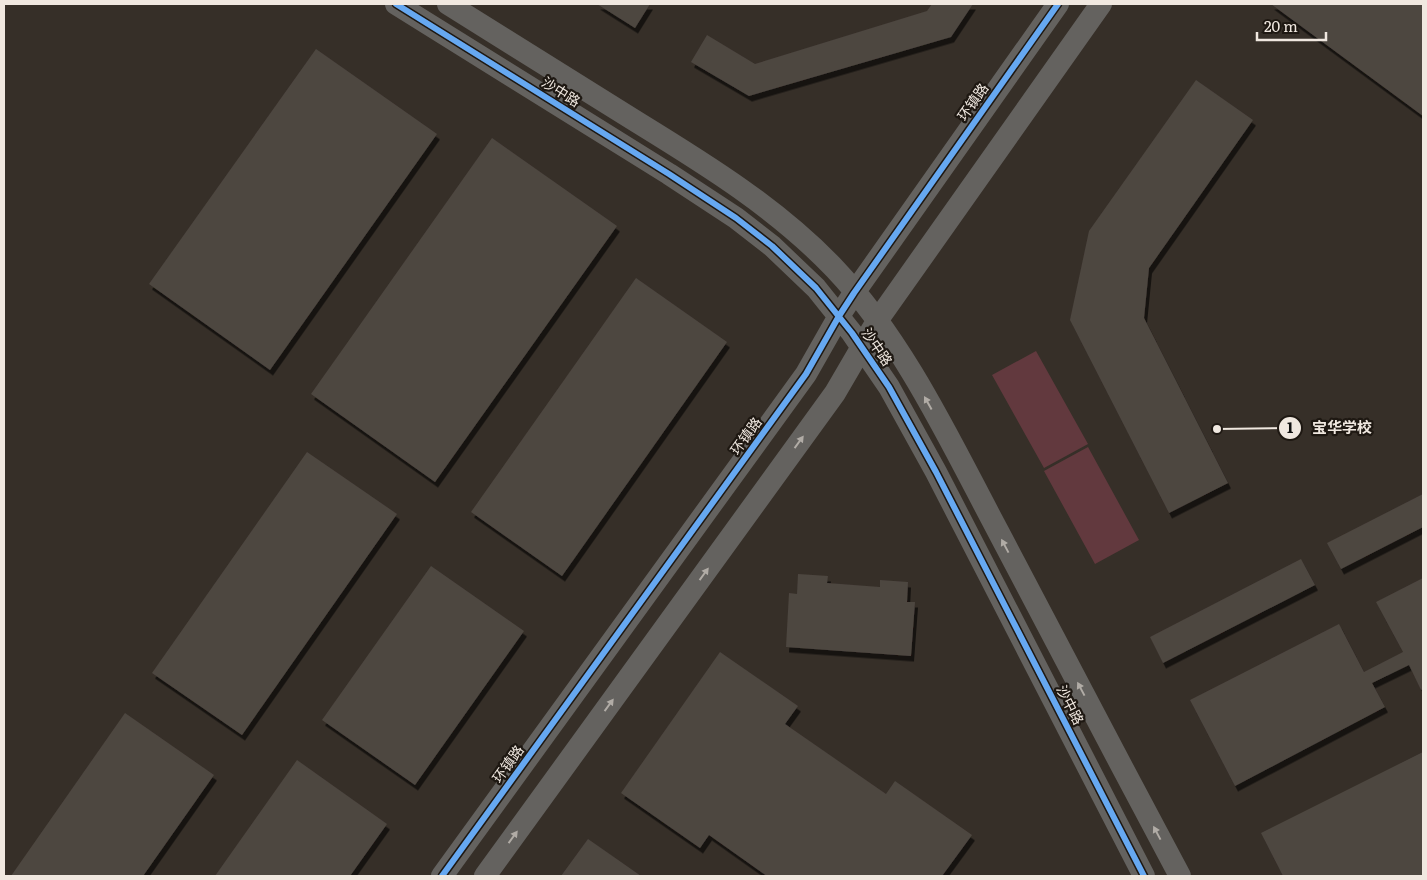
<svg xmlns="http://www.w3.org/2000/svg" width="1427" height="880" viewBox="0 0 1427 880" font-family="Literata,'Noto Sans SC',serif">
	<style>
		.green { fill: #62393e }
		.building { fill: #4d4640; filter: url(#shadow) }
		.lines { fill: none; stroke-linecap: round; stroke-linejoin: round }
		.minor { stroke: #64625f; stroke-width: 22 }
		.cycleway-casing { stroke: #1e1812; stroke-width: 9 }
		.cycleway { stroke: #66a8f1; stroke-width: 6 }
		.oneway { fill: #b1aca6 }
		.labels { text-anchor: middle; stroke-width: 4.5; stroke-linejoin: round; paint-order: stroke }
		.street-label { font-size: 14px; fill: #f0e8e0; stroke: #1e1812 }
		.leader { fill: none; stroke: #f0e8e0; stroke-width: 2 }
		.callout-dot { fill: #f0e8e0; stroke: #1e1812; stroke-width: 2 }
		.mark-label { font-size: 15px; text-anchor: middle; font-weight: bold; fill: #111 }
		.callout-label { font-size: 15px; text-anchor: middle; font-weight: bold; fill: #f0e8e0; stroke: #1e1812; stroke-width: 4.5; stroke-linejoin: round; paint-order: stroke }
	</style>
	<defs>
		<filter id="shadow"><feDropShadow dx="3" dy="5.5" stdDeviation="0" flood-color="#0009"/></filter>
	</defs>
	<rect width="100%" height="100%" fill="#362f28"/>
	<path class="green" d="M1036,351L1088,444L1044,468L992,375Z
		M1088,447L1139,540L1095,564L1044,471Z"/>
	<path class="building" d="M597,4H650L635,28Z
		M932,4H973L951,37L749,96L691,62L707,35L755,64L927,11Z
		M1271,4H1423V116Z
		M316,49L437,134L270,370L149,284Z
		M1196,80L1253,120L1149,268L1144,318L1228,483L1169,513L1070,320L1089,231Z
		M492,138L617,226L435,482L311,394Z
		M636,278L727,342L562,576L471,512Z
		M307,452L397,514L242,735L152,673Z
		M1423,494V527L1341,569L1327,543Z
		M1301,559L1315,585L1163,663L1150,637Z
		M431,566L524,631L415,785L322,720Z
		M798,574L828,576L827,583L880,587V580L908,582L907,602H915L911,656L786,647L789,593L797,594Z
		M1423,578V689L1421,690L1409,665L1372,683L1385,707L1235,786L1190,700L1339,624L1364,672L1403,652L1376,602Z
		M720,652L798,706L785,724L886,794L895,781L972,835L942,876H767L709,835L700,848L621,793Z
		M125,713L214,775L143,876H11Z
		M1423,752V876H1283L1261,833Z
		M297,760L387,824L350,876H215Z
		M588,839L621,862L641,876H561Z"/>
	<g class="lines">
		<path class="minor" d="M396,4L669,174L736,218L772,246L816,288L852,333L889,387L936,472L1144,876
			M448,4C511,43 574,82 637,122C707,165 778,209 835,269C905,343 951,443 999,533C1059,647 1119,762 1180,876
			M442,876L806,374L839,316L854,293L1058,4
			M485,876L835,393L877,321L1101,4"/>
		<g class="cycleway-casing">
			<path id="cycleway" d="M396,4L669,174L736,218L772,246L816,288L852,333L889,387L936,472L1144,876
				M442,876L806,374L839,316L854,293L1058,4"/>
		</g>
		<use href="#cycleway" class="cycleway"/>
	</g>
	<defs><path id="oneway-solid" d="M-6-.8H1V-3.2L6.5 0L1 3.2V.8H-6Z" transform="scale(1.25)"/></defs>
	<g class="oneway">
		<use href="#oneway-solid" transform="translate(928 403) rotate(-119)"/>
		<use href="#oneway-solid" transform="translate(799 442) rotate(-54)"/>
		<use href="#oneway-solid" transform="translate(1005 546) rotate(-118)"/>
		<use href="#oneway-solid" transform="translate(704 574) rotate(-54)"/>
		<use href="#oneway-solid" transform="translate(1081 689) rotate(-118)"/>
		<use href="#oneway-solid" transform="translate(609 705) rotate(-54)"/>
		<use href="#oneway-solid" transform="translate(1157 833) rotate(-118)"/>
		<use href="#oneway-solid" transform="translate(513 837) rotate(-54)"/>
	</g>
	<g class="labels">
		<g class="street-label">
			<text transform="translate(561 92) rotate(32)" y="5">沙中路</text>
			<text transform="translate(973 102) rotate(-55)" y="5">环镇路</text>
			<text transform="translate(877 347) rotate(56)" y="5">沙中路</text>
			<text transform="translate(746 436) rotate(-54)" y="5">环镇路</text>
			<text transform="translate(1070 705) rotate(63)" y="5">沙中路</text>
			<text transform="translate(508 764) rotate(-54)" y="5">环镇路</text>
		</g>
	</g>
	<path class="leader" d="M1217 429L1290 428"/>
	<g class="callout-dot">
		<circle cx="1217" cy="429" r="5"/>
		<circle cx="1290" cy="428" r="12"/>
	</g>
	<g class="mark-label">
		<text x="1290" y="433">1</text>
	</g>
	<g class="callout-label">
		<text x="1342" y="433">宝华学校</text>
	</g>
	<rect width="1427" height="880" fill="none" stroke="#f0e8e0" stroke-width="10"/>
	<path d="M1257 32v8h69v-8" fill="none" stroke="#f0e8e0" stroke-width="2.5"/>
	<text x="1264" y="32" font-size="15" fill="#f0e8e0" stroke="#1e1812" stroke-width="4" paint-order="stroke">20 m</text>
</svg>
